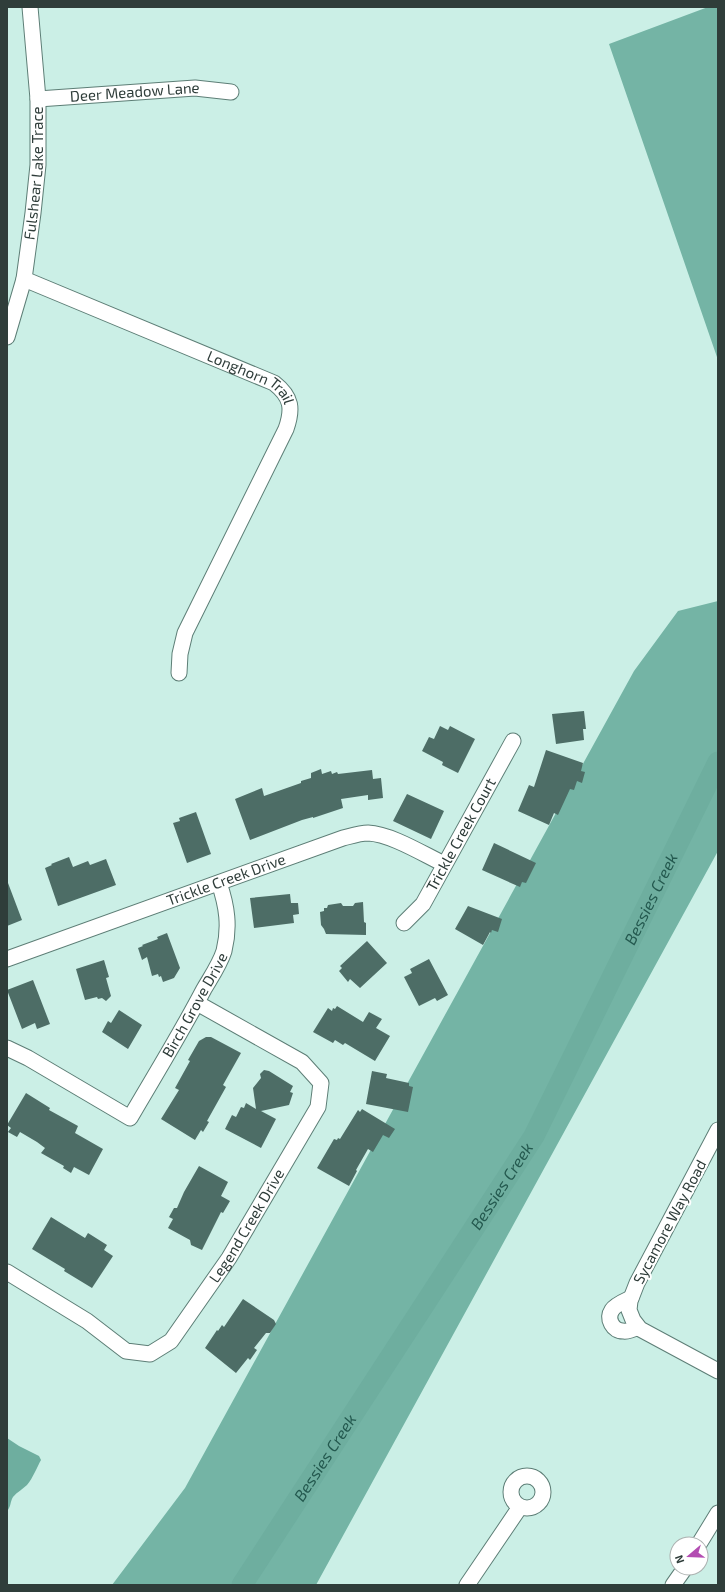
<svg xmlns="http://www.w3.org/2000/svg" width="725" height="1592" viewBox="0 0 725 1592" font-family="'Exo 2',sans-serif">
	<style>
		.forest { fill: #74b4a5 }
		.water { fill: #6eae9f }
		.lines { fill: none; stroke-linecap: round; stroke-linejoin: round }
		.river { stroke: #6eae9f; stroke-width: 21 }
		.building { fill: #4d6d66 }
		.minor-casing { stroke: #5d7e76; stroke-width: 17 }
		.minor { stroke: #fff; stroke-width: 15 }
		.labels { text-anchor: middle; stroke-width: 4; stroke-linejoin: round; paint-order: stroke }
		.street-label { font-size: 15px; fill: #2f3d3a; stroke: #fff }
		.water-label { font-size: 16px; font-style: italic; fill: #24594f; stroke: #fff }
	</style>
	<rect width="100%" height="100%" fill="#cbefe6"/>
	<path class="forest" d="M708,7H718V360L609,44Z
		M718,601V851L316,1585H112L185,1488L634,671L678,611Z"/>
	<path class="water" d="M7,1438L19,1446L39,1456L41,1460C37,1467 33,1478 27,1485C23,1489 17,1492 13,1497C10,1502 11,1507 7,1511Z"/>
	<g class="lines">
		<path class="river" id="s1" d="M242,1585L534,1136L718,762"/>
	</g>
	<path class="building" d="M584,711L586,729H583L584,740L556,744L552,714Z
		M440,726L448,730L450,726L475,739L458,773L442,765L443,762L422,751L429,737L434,739Z
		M546,750L583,763L581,771L585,772L582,783L577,781L574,790L570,789L558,815L554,813L549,825L518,811L529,785L534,787Z
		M321,769L322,774L331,771L332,774L337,772L338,774L372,770L373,779L381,778L383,798L368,800V795L341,799L343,808L313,818V817L302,820L250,840L235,799L262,788L264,796L301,783V781L311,778V773Z
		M407,794L444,811L431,839L393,821Z
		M196,812L211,854L187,863L173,823L180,821L179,818Z
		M494,843L536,863L526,883L522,882L520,887L482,870Z
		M69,857L73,867L88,861L90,865L106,859L116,885L58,906L45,868L52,865L51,864Z
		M7,883H8L22,920L7,926Z
		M290,894L291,903H298L299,914L293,915L294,923L254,928L250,898Z
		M363,902L364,922L366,923V935L326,934L324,929L321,925L320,912L324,911V908H327L328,905L341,903L343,906H353L355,903Z
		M468,906L502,919L498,932L492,930L491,933L490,932L483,945L455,929Z
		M167,933L180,968L174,978L163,982L161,976L159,977L158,974L152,976L147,957L142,960L138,948L143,946L142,945L158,939L157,937Z
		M367,941L387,963L360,988L350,979L348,982L339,971L342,968L340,966Z
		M429,959L448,995L437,1001L435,998L419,1006L404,977L412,973L410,969Z
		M104,960L109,977L106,978L111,996L106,1001L102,998L98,999L97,997L85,1000L76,969Z
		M33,980L50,1024L37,1029L35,1023L22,1029L7,990Z
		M337,1006L363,1022L369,1012L382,1019L376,1028L390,1036L375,1061L345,1043L343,1045L335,1040L333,1043L313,1032L328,1008L332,1011L333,1008L335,1009Z
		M119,1010L142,1025L128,1049L102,1032L108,1021L111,1023Z
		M206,1037H211L241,1053L223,1085L226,1087L207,1121L209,1122L203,1132L201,1130L195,1140L161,1119L179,1090L175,1088L190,1061L188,1060L199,1041Z
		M264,1070L269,1071L293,1086L290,1092L293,1093L289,1105L261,1111L276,1119L261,1148L225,1129L232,1115L236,1117L241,1107L244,1108L246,1103L256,1109L253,1088L261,1078L260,1074Z
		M372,1071L387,1074L386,1078L409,1083V1086L413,1087L408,1112L366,1104Z
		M26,1093L50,1108L49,1110L78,1126L75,1133L103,1149L89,1175L74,1167L71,1173L63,1168L64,1166L41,1153L45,1148L37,1142L20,1132L17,1137L8,1132L11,1128L7,1125Z
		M362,1109L395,1129L389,1138L383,1135L373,1152L368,1149L356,1170L357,1171L349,1186L317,1168L334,1139L337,1140L338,1138L340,1139L358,1110L360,1112Z
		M199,1166L228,1182L221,1196L230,1201L223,1213L221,1212L202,1250L191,1245L190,1240L168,1228L173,1219L169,1217L174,1208H177L184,1192Z
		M51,1217L85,1238L88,1233L107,1245L104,1250L113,1256L92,1288L64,1271L65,1269L32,1249Z
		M243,1299L274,1320L276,1324L270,1333H266L254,1348L257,1350L250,1360L248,1358L236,1373L205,1348L217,1330L218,1331L222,1325L224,1327Z"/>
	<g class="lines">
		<g class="minor-casing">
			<g id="minor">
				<path id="s2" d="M38,99L195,88L231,92"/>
				<path id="s3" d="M24,279L274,383C292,397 293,409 286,429L185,633L180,654L179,673"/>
				<path id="s4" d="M7,337L24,279L33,213L38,165V99L30,7"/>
				<path id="s5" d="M404,923L423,904L513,741"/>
				<path id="s6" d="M7,959L343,838C351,836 360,833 368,833C391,834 423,854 444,864"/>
				<path id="s7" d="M7,1048L28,1058L130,1118C155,1075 181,1033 204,989C211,977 220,964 224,951C230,927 227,906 219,883"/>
				<path d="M718,1130L637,1283L630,1301L629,1310L633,1320L640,1329L718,1371"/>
				<path id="s8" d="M7,1272L87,1321L126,1351L150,1354L171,1341L229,1258L318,1107L321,1083L302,1062L197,1003"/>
				<path d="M631,1298C625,1301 616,1304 612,1310C606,1319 613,1331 623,1331C628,1332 634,1329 638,1327"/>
				<circle cx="527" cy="1492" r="16"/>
				<path d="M699,1544L718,1513"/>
				<path d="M467,1585L520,1507"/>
				<path d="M673,1585L685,1568"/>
			</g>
		</g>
		<use href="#minor" class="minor"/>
	</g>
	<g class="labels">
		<g class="street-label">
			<text dy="5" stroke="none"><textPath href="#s2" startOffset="97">Deer Meadow Lane</textPath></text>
			<text dy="5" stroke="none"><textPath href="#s4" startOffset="167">Fulshear Lake Trace</textPath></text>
			<text dy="5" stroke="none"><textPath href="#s3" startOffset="248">Longhorn Trail</textPath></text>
			<text dy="5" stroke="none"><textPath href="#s5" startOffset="106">Trickle Creek Court</textPath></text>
			<text dy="5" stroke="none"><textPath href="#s6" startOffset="233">Trickle Creek Drive</textPath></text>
			<text dy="5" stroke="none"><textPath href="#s7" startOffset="272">Birch Grove Drive</textPath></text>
			<text transform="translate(670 1222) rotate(-62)" y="5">Sycamore Way Road</text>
			<text dy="5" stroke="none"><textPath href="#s8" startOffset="330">Legend Creek Drive</textPath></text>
		</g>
		<g class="water-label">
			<text dy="6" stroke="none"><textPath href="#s1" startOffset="800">Bessies Creek</textPath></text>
			<text dy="6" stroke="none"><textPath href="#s1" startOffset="476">Bessies Creek</textPath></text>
			<text dy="6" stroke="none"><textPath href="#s1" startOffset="152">Bessies Creek</textPath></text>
		</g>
	</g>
	<rect width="725" height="1592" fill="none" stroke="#2f3d3a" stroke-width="16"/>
	<g transform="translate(689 1556) rotate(251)"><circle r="19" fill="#ffffff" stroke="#acb1b0"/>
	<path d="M0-3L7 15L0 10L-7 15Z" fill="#b34db2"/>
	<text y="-6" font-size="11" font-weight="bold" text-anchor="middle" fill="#2f3d3a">N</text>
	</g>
</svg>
